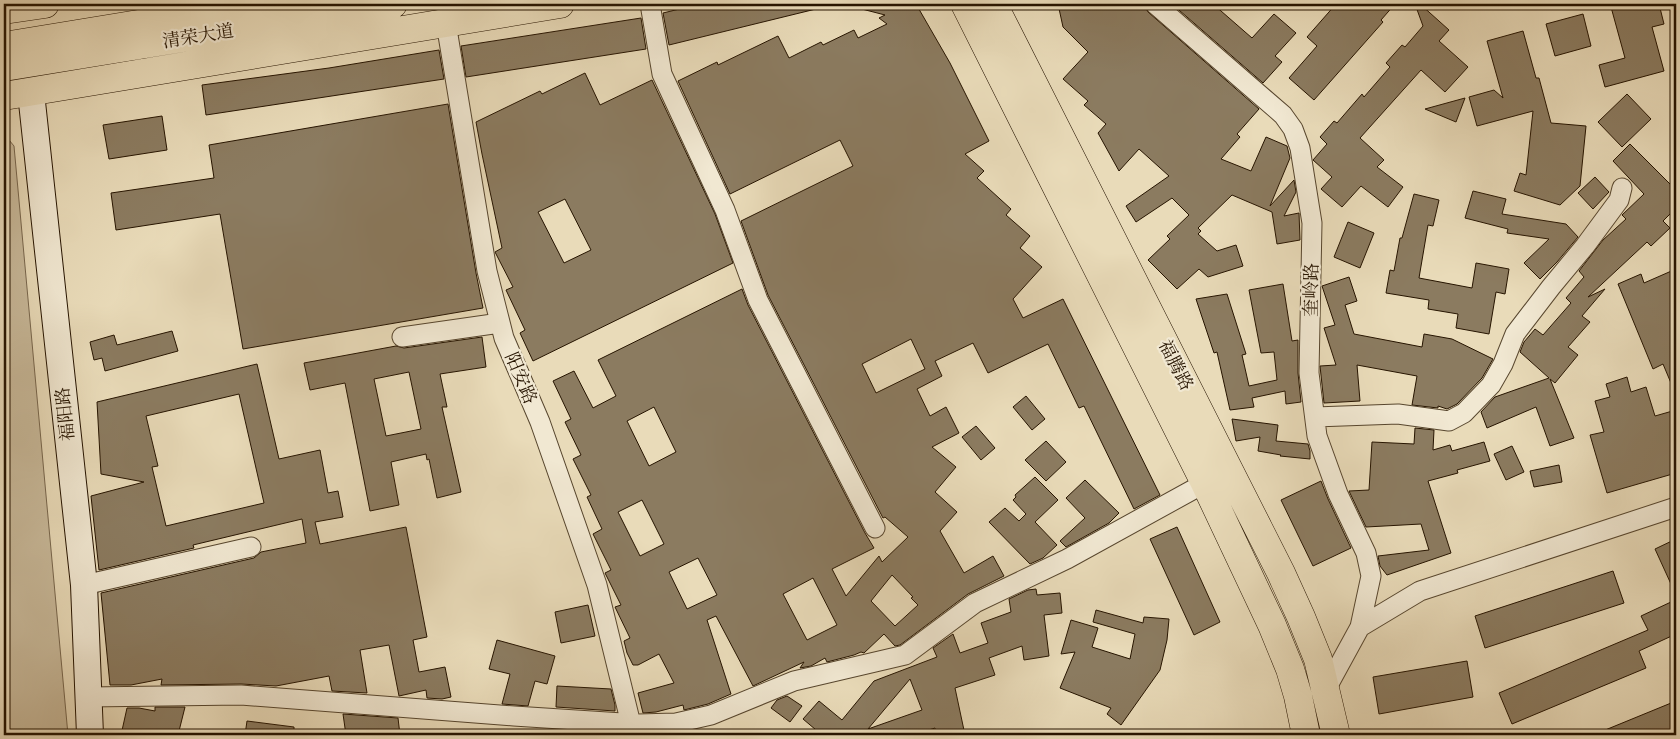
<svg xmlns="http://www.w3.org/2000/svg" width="1680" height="739" viewBox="0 0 1680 739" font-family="'Libre Bodoni','Noto Serif SC',serif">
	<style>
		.green { fill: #c8b99a; stroke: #77664d }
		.building { fill: #8b7b60; stroke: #261400; fill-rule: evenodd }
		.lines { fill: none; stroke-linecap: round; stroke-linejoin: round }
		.street-casing { stroke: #57462e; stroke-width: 21 }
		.secondary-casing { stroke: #261400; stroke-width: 28 }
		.primary-casing { stroke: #261400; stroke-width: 29 }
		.street { stroke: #f1e8d2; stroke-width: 19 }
		.secondary { stroke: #f1e8d2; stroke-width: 26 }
		.primary { stroke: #e9dbb9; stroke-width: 28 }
		.labels { text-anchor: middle; stroke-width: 4.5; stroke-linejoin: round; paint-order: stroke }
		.street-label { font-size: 18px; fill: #261400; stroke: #f1e8d2 }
	</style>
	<rect width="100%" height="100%" fill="#e9dbb9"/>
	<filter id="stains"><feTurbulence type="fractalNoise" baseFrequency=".004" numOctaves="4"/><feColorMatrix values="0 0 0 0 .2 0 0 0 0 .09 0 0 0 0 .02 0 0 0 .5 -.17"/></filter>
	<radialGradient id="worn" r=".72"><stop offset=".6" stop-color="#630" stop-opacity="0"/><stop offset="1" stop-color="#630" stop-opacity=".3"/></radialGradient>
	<path class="green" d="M4,134L14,146L68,735H4Z"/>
	<path class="building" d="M700,4H820V8L669,45L663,13Z
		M858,4H916L950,63L989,141L965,154L984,171L977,178L1011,209L1006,215L1030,236L1020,248L1042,267L1013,299L1023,318L1063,299L1160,495L1134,509L1084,406L1079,408L1048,344L988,373L973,343L935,361L942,376L917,389L930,416L946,407L959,433L932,447L956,467L935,492L957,512L940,531L964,573L993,556L1004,576L968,594L900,645L895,646L884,634L864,653L861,652L854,655L827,662L825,658L811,666L800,668L804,662L753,686L716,616L707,620L731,694L708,704L684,710L683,705L656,712L643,713L638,693L674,683L659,654L638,665H633L627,653L624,641L630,638L615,607L621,605L605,573L611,570L593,534L602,529L587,497L591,495L573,459L581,455L565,422L571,419L553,381L574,371L593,408L616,396L598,360L742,289L748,305L865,533L874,548L832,569L846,596L879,556L882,562L908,537L885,517L883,518L768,295L741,221L853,166L840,140L730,194L678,81L717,62L718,65L778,36L789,58L821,42L823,45L854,30L858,38L887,24L879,18L885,15L858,8ZM911,339L925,369L876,393L862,364ZM654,407L676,452L649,466L627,421ZM642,500L664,544L640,556L618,512ZM698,558L717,595L687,609L669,572ZM892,575L913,597L911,598L918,605L895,626L871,601ZM813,578L837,625L807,640L783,594Z
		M1058,4H1144L1148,12L1259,109L1237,134L1240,137L1221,159L1251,171L1266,137L1287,146L1290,158L1270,206L1294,180L1296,192L1284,216L1299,213L1300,240L1277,244L1272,212L1232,195L1198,228L1201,231L1198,234L1217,251L1236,245L1243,266L1208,277L1199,269L1177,289L1148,260L1170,239L1167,236L1189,215L1172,198L1136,222L1126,206L1169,176L1139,149L1119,171L1098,133L1106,124L1084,105L1088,101L1063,79L1088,52L1063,27Z
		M1172,4H1213L1252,38L1274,14L1296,33L1275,56L1282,62L1263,83Z
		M1336,4H1395L1381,20L1383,22L1314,100L1289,78L1317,46L1307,37Z
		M1415,4H1420L1449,30L1439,41L1468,67L1445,92L1421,70L1360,138L1384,160L1377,167L1403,187L1388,207L1361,186L1342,207L1321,189L1332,177L1313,160L1327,144L1320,137L1334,121L1337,123L1362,94L1364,97L1390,67L1386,63L1402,45L1405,47L1423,26Z
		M1622,4H1659L1664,24L1652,27L1664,71L1605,87L1599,65L1625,58L1611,7Z
		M1583,14L1591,46L1555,56L1546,24Z
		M641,18L646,49L466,77L461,46Z
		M1523,31L1536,78H1539L1551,123L1586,126L1580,186L1560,205L1514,191L1520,173L1526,175L1533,111L1477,126L1469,97L1494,90L1503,98L1487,41Z
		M439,50L444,79L206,115L202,85L329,68Z
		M585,73L600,105L652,80L715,214L733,263L533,361L520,333L525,330L506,290L513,287L495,252L502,248L482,154L476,122L540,91L542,94ZM565,199L591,250L564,263L538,212Z
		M1627,94L1651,119L1622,147L1598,122Z
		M1465,98L1456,122L1425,109Z
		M448,104L476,273L483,308L243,349L220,214L116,230L111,193L214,178L209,145Z
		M162,116L167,150L109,159L103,125Z
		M1630,144L1676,190V208L1663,221L1670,228L1651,246L1647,242L1588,297L1605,289L1582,316L1590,322L1568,347L1578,355L1555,383L1550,379L1574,438L1550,446L1536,407L1487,428L1481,412L1495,397L1549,378L1520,352L1524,342L1535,329L1543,335L1571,303L1566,298L1584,277L1579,271L1603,240L1626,219L1622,215L1644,194L1613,161Z
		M1595,177L1609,192L1593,209L1578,193Z
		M1473,191L1506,199L1502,214L1566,224L1578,237L1557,262L1540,279L1524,263L1549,239L1507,233L1508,229L1465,218Z
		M1414,194L1439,200L1433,226L1428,225L1419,278L1472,288L1476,263L1509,269L1505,294L1496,292L1489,334L1456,328L1458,314L1428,309L1429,300L1386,293L1390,270L1394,271L1400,238H1402Z
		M1348,222L1374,233L1360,268L1334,257Z
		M1676,269V395L1663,364L1653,369L1618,284L1641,274L1644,283Z
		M1349,277L1357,301L1345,305L1354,334L1422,347L1424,334L1452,339L1493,359L1482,378L1457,404L1447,409L1438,406V408L1412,405L1417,376L1357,365L1360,401L1324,403L1320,366L1336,365L1324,328L1335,325L1322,286Z
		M1283,284L1292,341L1298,340V373L1301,402L1286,404L1285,391L1252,398L1254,407L1230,410L1217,352L1214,353L1196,299L1227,294L1246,354L1242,355L1249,386L1277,380L1274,352L1261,353L1249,290Z
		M172,331L178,351L105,371L102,358L94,360L90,342L114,335L117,345Z
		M482,337L486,367L440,374L447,407H442L461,492L437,498L429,459L427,460L426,454L391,462L399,505L370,511L345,383L310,390L304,363L396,346L404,348ZM409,372L421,429L386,436L374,379Z
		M257,364L279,459L320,450L328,493L338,491L343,517L315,522L320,544L406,527L427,637L413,640L419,672L445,667L451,697L442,699L427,698L426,690L399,696L389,645L360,650L367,693L332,691L329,676L276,686L241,684L161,685L162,679L131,685H110L101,593L254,558L261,552L306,543L302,519L193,545L194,548L99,570L91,496L144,482L101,474L97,402ZM239,394L264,503L166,526L152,467L158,466L146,416Z
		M1627,377L1631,392L1646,387L1655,416L1676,410V473L1607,493L1590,435L1604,432L1595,401L1610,397L1606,384Z
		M1026,396L1045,419L1032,430L1013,407Z
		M1232,419L1278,425L1276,441L1308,444L1310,451V459L1280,456L1281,455L1258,451L1260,437L1236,441Z
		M976,426L995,448L981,460L962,437Z
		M1415,428L1434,430L1433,450L1450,445L1452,451L1484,442L1490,461L1457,470L1458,473L1428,481L1451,553L1387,575L1380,566L1378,556L1429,550L1421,524L1366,527L1349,491L1369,490L1372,442L1414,444Z
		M1046,441L1066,462L1046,481L1025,460Z
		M1512,446L1524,472L1506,480L1494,454Z
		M1559,465L1562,482L1534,487L1530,471Z
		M1035,477L1058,500L1035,522L1057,545L1043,558L1030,564L989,522L1005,508L1019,521L1026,514L1013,500L1016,497L1015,495Z
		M1085,480L1119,513L1109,523L1066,547L1060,541L1085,518L1066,498Z
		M1321,481L1328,499L1351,548L1313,566L1281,500Z
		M1177,527L1220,622L1194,635L1150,539Z
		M1676,539V595L1655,549Z
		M1613,571L1624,603L1485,648L1475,616Z
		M1036,589L1037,595L1060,593L1062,613L1044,615L1049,656L1024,660L1022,646L989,658L995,675L955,688L965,735H936L935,728L913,735H822L803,719L819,701L842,720L874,681L937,657L933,648L953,634L960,653L988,643L981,623L1011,612L1009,599L1028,590ZM910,679L922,710L868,729Z
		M1671,602L1676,614V634L1639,651L1646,668L1512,724L1499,693L1648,630L1641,616Z
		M588,605L595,636L561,643L555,612Z
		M1096,610L1143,623L1144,617L1169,619L1167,640L1160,670L1121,725L1107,714L1111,708L1060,688L1075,652L1061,654L1071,620L1098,628L1092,647L1130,659L1135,634L1093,622Z
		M497,640L555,656L547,684L535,681L528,706L502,704L510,674L489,669Z
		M1467,661L1473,697L1379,714L1373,677Z
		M557,686L611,689L615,705V711L556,707Z
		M787,696L802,706L790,722L771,708L777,700Z
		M1676,701V735H1593Z
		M155,707H185L178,735H121L127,708H139L155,711Z
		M343,714L398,718L400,735H346Z
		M247,721L294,727V735H245Z"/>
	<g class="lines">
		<g class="street-casing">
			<path id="street" d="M650,4L662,74L725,210L758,300L875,528
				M1155,4L1283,115L1293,129L1300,148L1312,223L1309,373L1317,436L1338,494L1366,553L1371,576L1360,627
				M446,23L487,271L504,338L540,422L597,585L631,724
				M402,337L500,323
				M1315,417L1398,414L1449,421L1464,413L1491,385L1503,364L1515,334L1551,287L1585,246L1619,200L1622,188
				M84,585L251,547
				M1325,691L1360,627L1420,591L1676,507
				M88,697L241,695L514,716L638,724L676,723L711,715L794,681L905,655L975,603L1067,559L1205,483"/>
		</g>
		<g class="secondary-casing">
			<path id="secondary" d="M31,93L84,585L90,735"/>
		</g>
		<g class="primary-casing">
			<path id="primary" d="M965,4L1205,483L1272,625L1290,669L1298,696L1306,735
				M993,4L1281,573L1301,617L1318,659L1336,735
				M4,10L45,4
				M4,46L261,4
				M4,67L393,4
				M4,96L560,4"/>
		</g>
		<use href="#street" class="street"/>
		<use href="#secondary" class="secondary"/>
		<use href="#primary" class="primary"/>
	</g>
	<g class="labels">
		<g class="street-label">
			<text transform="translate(198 36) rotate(-9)" y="6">清荣大道</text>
			<text transform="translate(1311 290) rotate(-89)" y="6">奎岭路</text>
			<text transform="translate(1176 365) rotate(63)" y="6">福腾路</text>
			<text transform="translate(521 378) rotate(67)" y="6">阳安路</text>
			<text transform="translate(65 414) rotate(-96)" y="6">福阳路</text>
		</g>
	</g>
	<rect width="1680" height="739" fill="none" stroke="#e9dbb9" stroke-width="20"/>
	<rect x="5" y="5" width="1670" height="729" fill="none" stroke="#261400" stroke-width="2.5"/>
	<rect x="10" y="10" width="1660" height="719" fill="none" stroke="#261400"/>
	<rect width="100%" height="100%" filter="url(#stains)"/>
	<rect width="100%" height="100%" fill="url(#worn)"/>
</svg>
